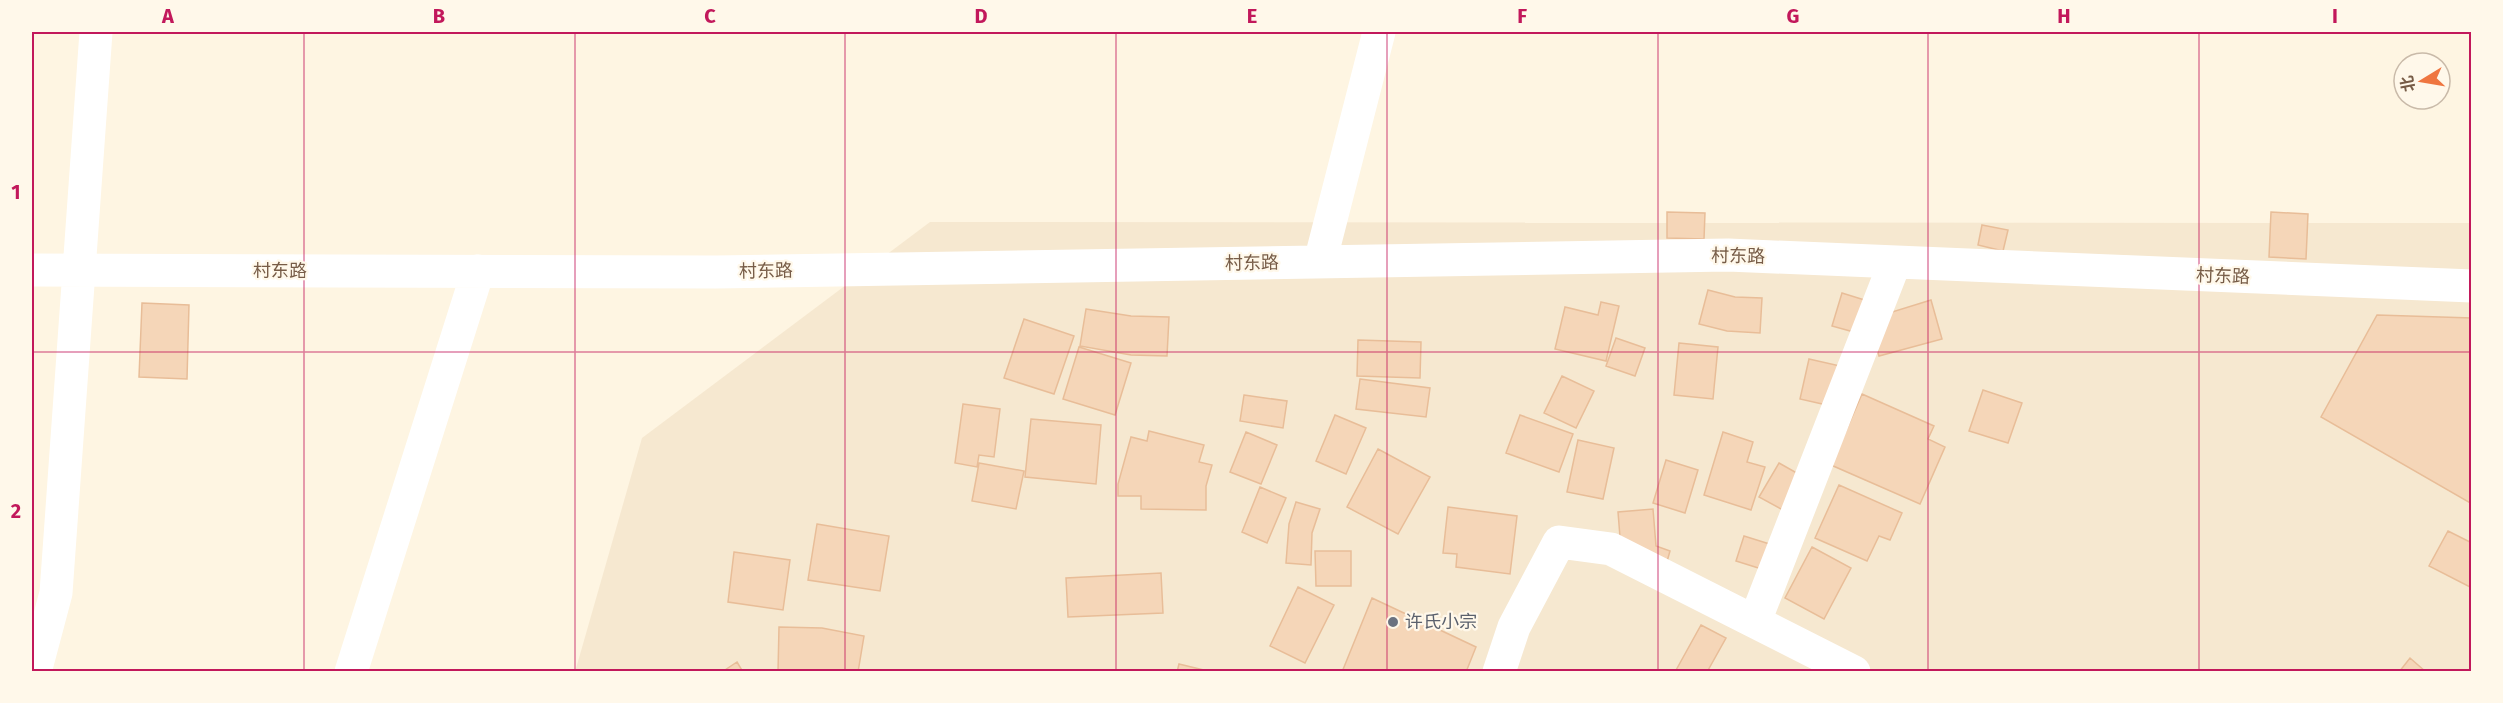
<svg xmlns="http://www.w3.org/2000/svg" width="2503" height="703" viewBox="0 0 2503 703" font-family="'Fira Sans','Noto Sans SC',sans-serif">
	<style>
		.residential { fill: #f6e8d0 }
		.building { fill: #f5d6b8; stroke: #e8bd98; stroke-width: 1.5 }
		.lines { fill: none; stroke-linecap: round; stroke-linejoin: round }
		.minor { stroke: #fff; stroke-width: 33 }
		.grid { fill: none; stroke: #c2185b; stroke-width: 1.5; stroke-opacity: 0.55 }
		.worship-dot { fill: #6b7280; stroke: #fff8ea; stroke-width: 2 }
		.labels { text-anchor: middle; stroke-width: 4.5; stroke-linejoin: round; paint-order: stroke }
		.street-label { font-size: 18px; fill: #775c47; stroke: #fff8ea }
		.worship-label { font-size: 18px; fill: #5b616d; stroke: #fff8ea; text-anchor: start }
		.neatline { fill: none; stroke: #c2185b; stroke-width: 2 }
		.grid-label { font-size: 20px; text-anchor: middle; font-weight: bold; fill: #c2185b }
	</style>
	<rect width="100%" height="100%" fill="#fef5e2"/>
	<path class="residential" d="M930,222L2471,223V671L575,672L642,438Z"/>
	<path class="building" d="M1667,212L1705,213L1704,239L1667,238Z
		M2271,212L2308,214L2306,259L2269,257Z
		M1982,225L2008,230L2003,251L1978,245Z
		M1708,290L1735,297L1762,298L1760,333L1727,331L1699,324Z
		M1842,293L1871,302L1861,334L1832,326Z
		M1931,300L1942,339L1879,356L1873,335L1879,316Z
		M1601,302L1619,306L1606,361L1555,349L1565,307L1598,315Z
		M142,303L189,305L187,379L139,377Z
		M1086,309L1131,316L1169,317L1167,356L1131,355L1080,346Z
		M2377,315L2472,318V504L2321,417Z
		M1024,319L1074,336L1054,394L1004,378Z
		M1616,338L1645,348L1635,376L1606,366Z
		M1358,340L1421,342L1420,378L1357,376Z
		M1679,343L1718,347L1713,399L1674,395Z
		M1079,347L1131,363L1115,415L1063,399Z
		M1809,359L1849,368L1840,408L1800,399Z
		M1562,376L1594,391L1576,428L1544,413Z
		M1360,379L1430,388L1426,417L1356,409Z
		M1983,390L2022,403L2008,443L1969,431Z
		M1862,394L1934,426L1928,439L1945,447L1920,504L1831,465Z
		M1244,395L1287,401L1283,428L1240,421Z
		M963,404L1000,409L994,457L979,455L977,467L955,463Z
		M1335,415L1366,428L1346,474L1316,461Z
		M1520,415L1573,434L1559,472L1506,453Z
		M1031,419L1101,425L1096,484L1025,477Z
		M1149,431L1204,445L1199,462L1212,465L1206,486V510L1141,509V496H1118V484L1131,437L1147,441Z
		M1246,432L1277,445L1261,484L1230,472Z
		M1723,432L1753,442L1747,462L1765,467L1751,510L1704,495Z
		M1578,440L1614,448L1603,499L1567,492Z
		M1378,449L1430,477L1398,534L1347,507Z
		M1666,460L1698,470L1685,513L1653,503Z
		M979,463L1024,471L1016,509L972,501Z
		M1779,463L1811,481L1792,515L1759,497Z
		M1839,485L1902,513L1890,540L1879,536L1867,561L1815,538Z
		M1260,487L1286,498L1267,543L1242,532Z
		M1296,502L1320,509L1312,533L1311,565L1286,563L1289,524Z
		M1448,507L1517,516L1510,574L1456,567L1457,554L1443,553Z
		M1653,509L1656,546L1670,551L1663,576L1620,537L1618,512Z
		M817,524L889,536L880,591L808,580Z
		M2448,531L2472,543V588L2429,566Z
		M1744,536L1776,546L1768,571L1736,561Z
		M1812,547L1851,568L1824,619L1785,598Z
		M1315,551H1351V586H1316Z
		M734,552L790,560L783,610L728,602Z
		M1161,573L1163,613L1068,617L1066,578Z
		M1298,587L1334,605L1305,663L1270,646Z
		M1372,598L1476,647L1466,672H1342Z
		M1701,625L1726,638L1707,672H1675Z
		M779,627L822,628L864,636L858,672H778Z
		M2410,658L2426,672H2399Z
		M737,662L743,672H722Z
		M1179,664L1212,672H1177Z"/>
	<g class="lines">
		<path class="minor" d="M1320,262L1379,32
			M32,270L716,272L1728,255L2472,286
			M1755,621L1895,262
			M35,672L56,593L96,32
			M351,672L478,271
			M1499,672L1514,627L1559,542L1611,549L1854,672"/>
	</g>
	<path class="grid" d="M304,32V672M575,32V672M845,32V672M1116,32V672M1387,32V672M1658,32V672M1928,32V672M2199,32V672M32,352H2472"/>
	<circle class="worship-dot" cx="1393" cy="622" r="6"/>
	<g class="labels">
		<g class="street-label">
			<text transform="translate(1738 256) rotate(1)" y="6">村东路</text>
			<text transform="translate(1252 263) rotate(-1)" y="6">村东路</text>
			<text x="280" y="277">村东路</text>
			<text transform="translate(766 271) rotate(-1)" y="6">村东路</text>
			<text transform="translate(2223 276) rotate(2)" y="6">村东路</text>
		</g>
		<g class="worship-label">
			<text x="1405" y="628">许氏小宗</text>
		</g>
	</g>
	<rect width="2503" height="703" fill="none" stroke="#fff8ea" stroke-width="66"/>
	<g transform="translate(2422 81) rotate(259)"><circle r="28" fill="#fff8ea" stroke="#c9baa9" stroke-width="1.5"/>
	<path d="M0-4.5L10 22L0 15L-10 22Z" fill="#ef7640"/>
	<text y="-9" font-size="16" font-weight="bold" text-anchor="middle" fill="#775c47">北</text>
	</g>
	<rect x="33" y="33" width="2437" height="637" class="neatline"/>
	<g class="grid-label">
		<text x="168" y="23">A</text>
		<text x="439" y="23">B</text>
		<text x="710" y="23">C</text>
		<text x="981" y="23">D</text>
		<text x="1252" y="23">E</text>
		<text x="1522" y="23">F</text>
		<text x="1793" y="23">G</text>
		<text x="2064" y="23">H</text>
		<text x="2335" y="23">I</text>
		<text x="16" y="199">1</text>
		<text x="16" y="518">2</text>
	</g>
</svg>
